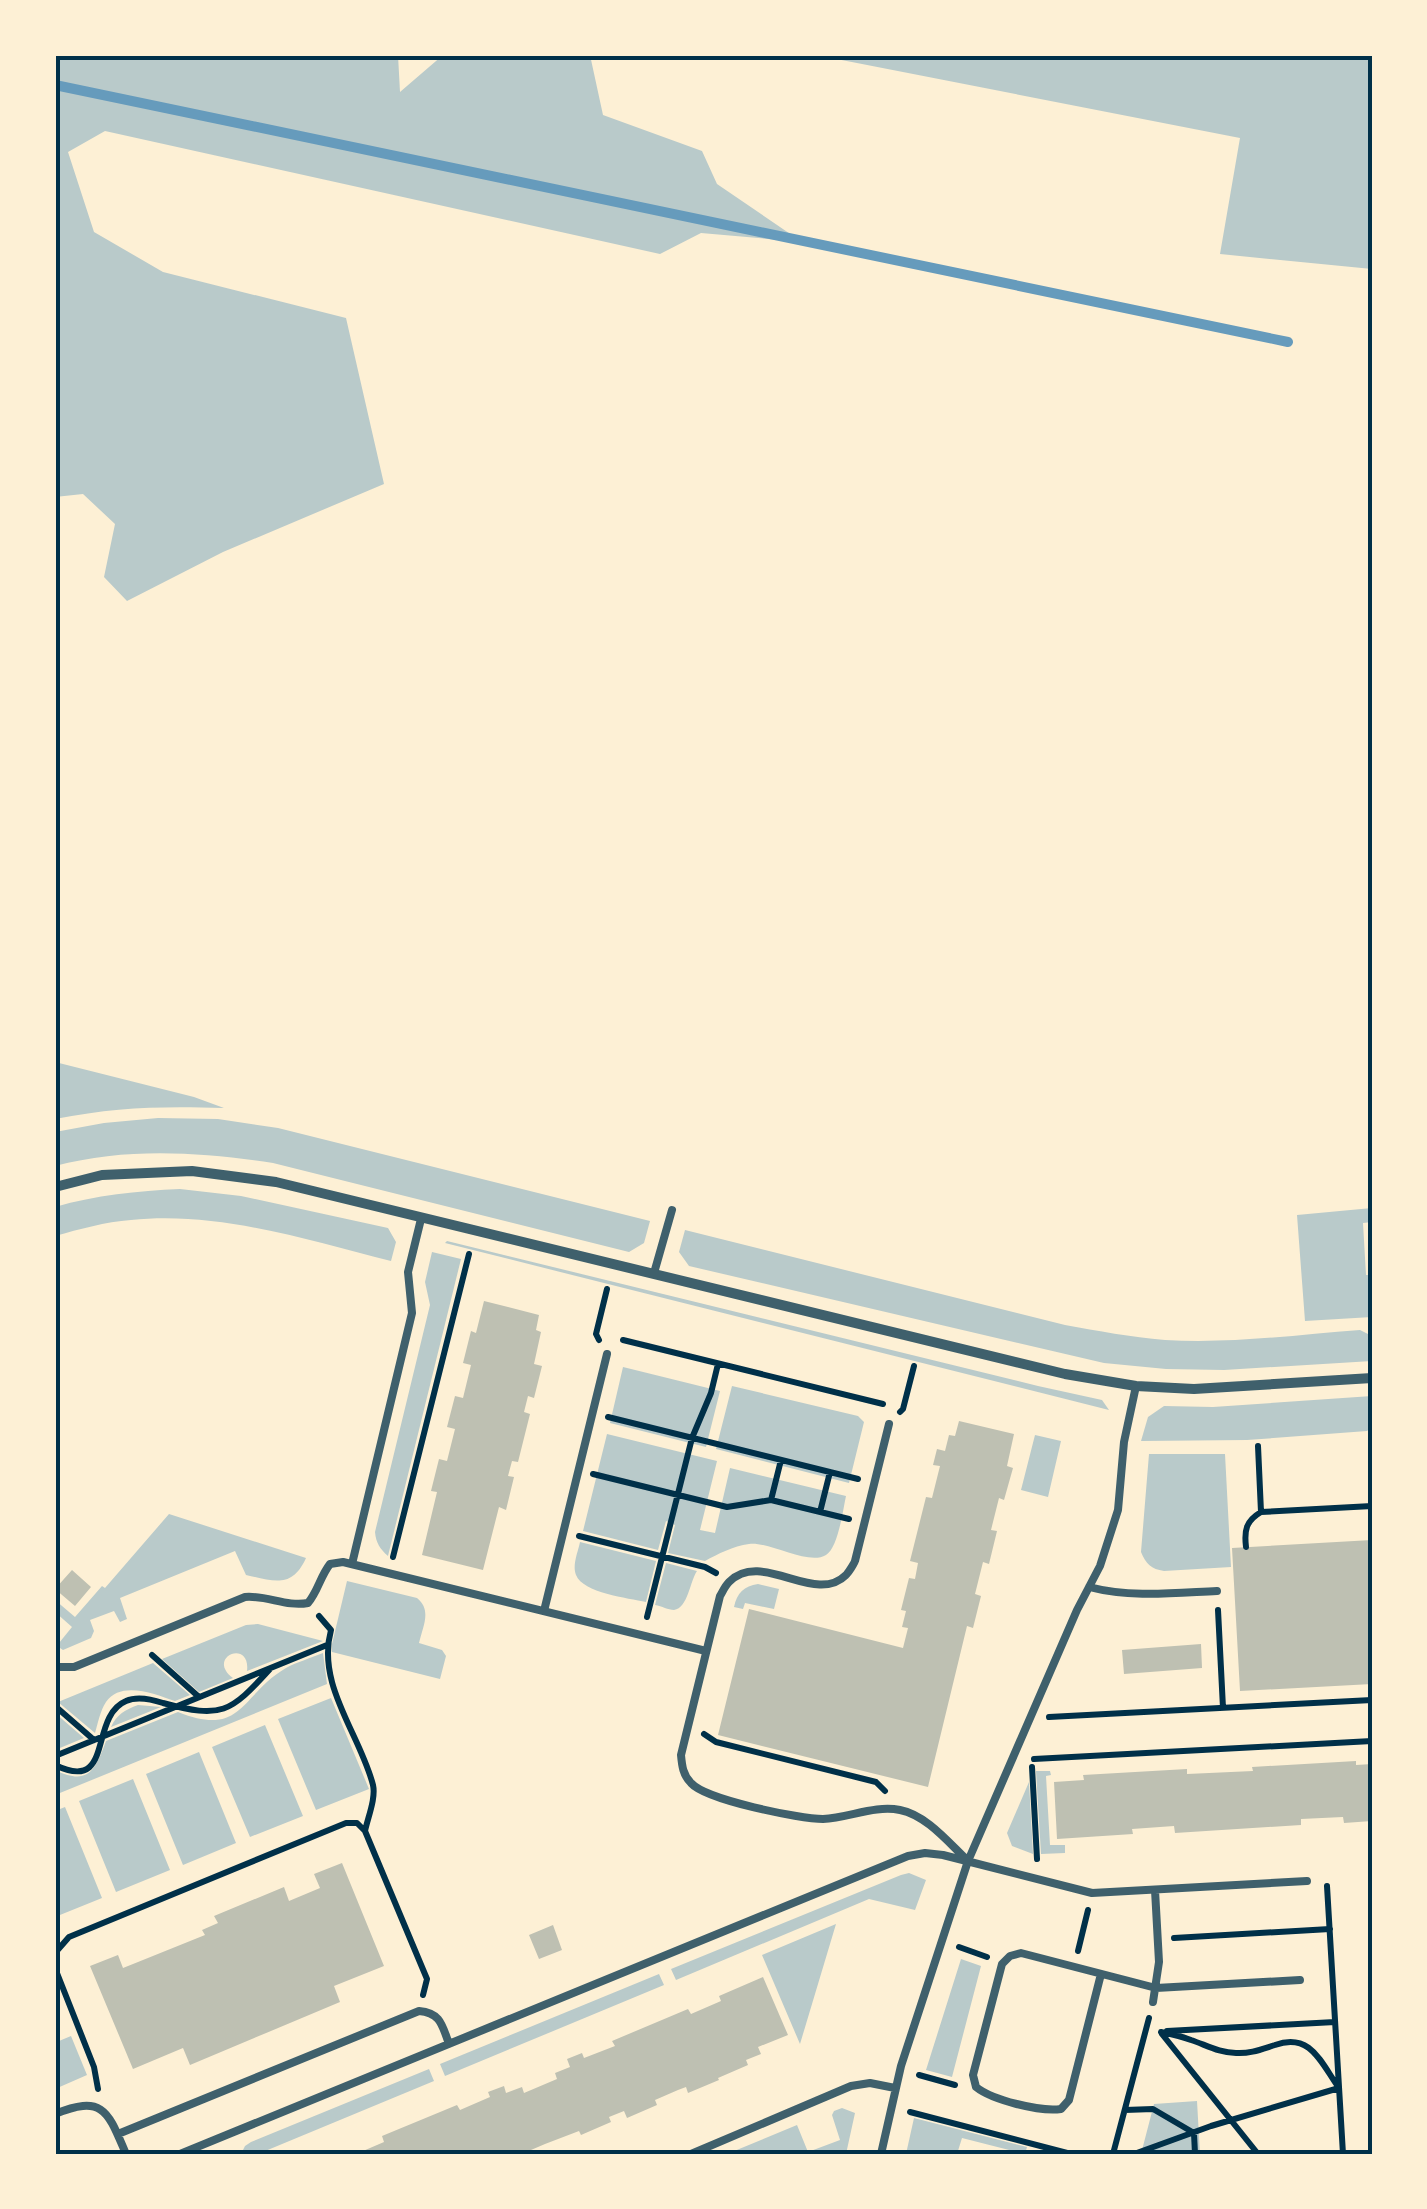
<svg xmlns="http://www.w3.org/2000/svg" width="1427" height="2209" viewBox="0 0 1427 2209" font-family="'Crimson Pro',serif">
	<style>
		.green { fill: #b9caca }
		.lines { fill: none; stroke-linecap: round; stroke-linejoin: round }
		.stream { stroke: #669bbc; stroke-width: 10 }
		.building { fill: #bec0b2 }
		.path { stroke: #003049; stroke-width: 6 }
		.service { stroke: #3f606c; stroke-width: 8 }
		.minor { stroke: #3f606c; stroke-width: 10 }
		.neatline { fill: none; stroke: #003049; stroke-width: 4 }
	</style>
	<rect width="100%" height="100%" fill="#fdf0d5"/>
	<path class="green" d="M55,55H398L400,92L443,55H590L603,115L702,151L717,184L802,242L701,233L660,254L105,131L68,152L94,232L163,272L346,318L384,484L223,552L127,601L104,577L115,524L83,494L55,497Z
		M816,55H1372V269L1220,254L1240,138Z
		M55,1062L194,1097L224,1108C162,1106 116,1107 55,1119Z
		M158,1118L218,1119L278,1128L650,1221L644,1243L629,1252L273,1163C200,1152 127,1147 55,1166V1132L104,1123Z
		M180,1189L241,1196L388,1228L396,1242L391,1261C307,1240 220,1211 131,1220C105,1222 80,1229 55,1236V1207C96,1195 137,1191 180,1189Z
		M1372,1208V1222L1363,1223L1366,1275H1372V1317L1305,1321L1297,1215Z
		M685,1230L1065,1325C1098,1331 1131,1337 1165,1340C1229,1344 1295,1335 1360,1330L1372,1336V1361L1224,1370L1166,1369L1104,1363L689,1266L679,1252Z
		M447,1241L1038,1386L1102,1400L1109,1410L445,1243Z
		M432,1252L461,1259L388,1556C380,1549 376,1543 375,1532L430,1305L425,1282Z
		M623,1367L720,1391L706,1447L610,1423Z
		M732,1386L858,1416L864,1422L849,1483L716,1449Z
		M1372,1396V1427L1367,1431L1247,1440L1141,1441L1148,1417L1164,1406L1213,1407Z
		M607,1434L717,1461L700,1530L715,1533L730,1468L846,1496C843,1510 838,1548 826,1555C808,1566 769,1541 749,1544C733,1546 718,1554 705,1561L668,1553L675,1525L666,1521L658,1550L583,1531Z
		M1035,1435L1061,1441L1048,1497L1021,1490Z
		M1149,1454H1225L1231,1567L1164,1571C1151,1569 1146,1564 1141,1552Z
		M169,1514L306,1558C292,1589 274,1581 246,1575L235,1551L120,1598L127,1619L120,1622L114,1611L90,1620L94,1631L91,1638L63,1650L60,1648L59,1643L72,1627L55,1612V1600L75,1617L102,1586L105,1588Z
		M580,1542L656,1561L646,1602C628,1598 583,1593 576,1575C572,1565 578,1552 580,1542Z
		M666,1563L697,1571C690,1581 688,1608 674,1610C668,1610 662,1606 655,1605Z
		M347,1581L417,1598C432,1610 423,1626 419,1643L442,1650L446,1656L440,1679L332,1652V1644Z
		M758,1584L779,1589L774,1609L745,1603L743,1609L734,1607C737,1593 744,1586 758,1584Z
		M258,1624L323,1641L247,1671C251,1638 205,1657 233,1678L199,1692L162,1659L246,1625Z
		M323,1653L327,1684L55,1795V1770C88,1786 95,1771 106,1741L178,1712C243,1738 240,1695 286,1668C297,1662 311,1658 323,1653Z
		M153,1663L190,1695L175,1701C155,1694 121,1680 106,1702C100,1711 98,1723 95,1733L58,1702Z
		M331,1698L369,1789L316,1810L278,1719Z
		M138,1705L161,1707L111,1727C117,1714 125,1710 138,1705Z
		M55,1713L84,1738L55,1750Z
		M265,1725L303,1816L250,1837L212,1747Z
		M199,1752L236,1843L183,1865L146,1774Z
		M1036,1771H1050L1051,1775L1046,1776L1050,1845H1065V1853L1041,1854Z
		M133,1779L170,1870L116,1892L79,1801Z
		M1029,1782L1033,1854L1012,1846L1007,1833Z
		M65,1807L102,1898L55,1917V1811Z
		M909,1873L926,1880L915,1910L869,1899L676,1980L671,1969L901,1875Z
		M836,1924L800,2044L762,1955Z
		M961,1959L981,1966L952,2077L926,2070Z
		M659,1974L664,1985L445,2076L440,2064Z
		M55,2033L59,2041L71,2036L87,2075L55,2089Z
		M429,2069L434,2081L258,2154H241L245,2146L251,2142Z
		M1197,2101L1200,2154H1141L1154,2104Z
		M842,2108L855,2113L846,2154H770L744,2151L743,2154H727L797,2125L808,2152L840,2140L832,2115L834,2111Z
		M914,2118L1027,2147L1025,2154L962,2138L957,2154H906Z"/>
	<g class="lines">
		<path class="stream" d="M55,85L1288,342"/>
	</g>
	<path class="building" d="M1368,1228H1372V1265H1369Z
		M484,1301L539,1315L536,1330L541,1332L534,1364L542,1366L534,1398L528,1396L524,1412L530,1414L518,1462L512,1461L508,1476L514,1477L506,1510L499,1507L483,1570L422,1555L437,1492L431,1491L439,1459L447,1461L455,1429L447,1427L455,1396L463,1398L471,1365L463,1363L471,1331L476,1333Z
		M959,1421L1014,1434L1007,1466L1013,1468L1004,1500L999,1498L991,1530L997,1531L989,1564L983,1562L975,1594L981,1596L973,1628L967,1626L928,1787L718,1735L749,1609L903,1648L908,1628L902,1627L906,1611L901,1610L909,1578L915,1579L918,1563L910,1561L926,1497L932,1498L940,1466L933,1465L937,1449L945,1451L949,1435L955,1436Z
		M1372,1540V1684L1240,1691L1232,1548Z
		M72,1570L91,1587L75,1606L55,1589Z
		M1201,1644L1202,1668L1124,1674L1122,1650Z
		M1356,1761V1765L1372,1764V1821L1344,1823L1343,1817L1301,1819V1825L1175,1833L1174,1826L1132,1829L1133,1834L1057,1839L1054,1782L1084,1780L1083,1775L1187,1769V1774L1253,1771L1252,1767Z
		M342,1863L384,1966L334,1986L340,2002L190,2065L183,2048L133,2069L90,1966L118,1955L123,1968L138,1962L205,1935L202,1930L218,1923L214,1916L284,1887L289,1901L320,1888L314,1874Z
		M553,1925L562,1950L539,1959L529,1935Z
		M763,1977L788,2035L758,2047L761,2054L746,2060L748,2065L718,2078L719,2080L688,2093L686,2087L678,2090L655,2100L657,2105L627,2118L624,2111L609,2117L611,2122L581,2135L579,2131L545,2144L531,2150L532,2154H356L384,2142L382,2136L457,2105L460,2110L490,2097L488,2092L504,2086L506,2093L522,2087L524,2093L557,2079L555,2073L570,2067L567,2059L582,2053L584,2058L615,2046L612,2041L688,2009L691,2014L721,2001L719,1996Z"/>
	<g class="lines">
		<path class="path" d="M599,1340L596,1334L607,1289
			M623,1340L883,1404
			M900,1412L903,1409L914,1366
			M608,1417L858,1479
			M1258,1446L1261,1512
			M593,1474L727,1507L771,1500L849,1519
			M771,1500L781,1460
			M820,1512L830,1472
			M579,1536L705,1567L716,1573
			M1246,1547C1244,1530 1246,1521 1261,1512L1372,1506
			M393,1557L469,1254
			M1218,1610L1223,1708
			M319,1616L331,1630C316,1685 360,1734 373,1785C376,1798 368,1817 365,1831
			M647,1617L692,1438L711,1393L718,1364
			M152,1655L199,1697
			M55,1706L94,1740
			M1049,1717L1372,1700
			M704,1734L716,1742L876,1782L885,1791
			M55,1756L327,1645
			M1034,1759L1372,1741
			M55,1765C115,1794 88,1717 126,1701C137,1696 151,1699 163,1703C222,1719 230,1713 270,1669
			M1032,1767L1037,1859
			M1327,1886L1343,2154
			M1174,1938L1330,1929
			M959,1947L987,1957
			M1078,1951L1088,1910
			M55,1953L69,1937L346,1823H357L365,1831L427,1979L423,1995
			M55,1968L94,2067L98,2089
			M1167,2031L1335,2022
			M1162,2034L1258,2154
			M919,2075L955,2085
			M1125,2110L1153,2109L1194,2133L1195,2154
			M910,2112L1071,2154
			M1113,2154L1149,2018
			M1134,2154L1211,2126L1339,2088C1321,2063 1311,2032 1275,2045C1262,2049 1250,2054 1236,2053C1220,2053 1206,2045 1191,2040C1181,2036 1171,2034 1161,2032"/>
		<path class="service" d="M654,1273L672,1210
			M889,1424L855,1561C855,1562 847,1575 846,1575C815,1606 762,1549 729,1582C725,1586 723,1591 720,1596L681,1755C682,1766 683,1775 691,1783C706,1800 800,1819 823,1819C849,1818 874,1805 900,1810C926,1815 948,1842 967,1860
			M352,1564L412,1313L408,1272L421,1219
			M1089,1587C1131,1598 1174,1593 1217,1591
			M544,1611L607,1354
			M55,1667H74L245,1597C267,1595 286,1607 308,1603C318,1591 320,1577 330,1564L343,1562L706,1651
			M1101,1974L1069,2100L1061,2109C1040,2112 992,2100 976,2087L973,2075L1002,1964L1010,1956L1021,1953L1156,1988L1300,1980
			M1153,2002L1159,1962L1155,1890
			M55,2114C104,2094 108,2112 126,2154
			M118,2134L419,2011C441,2013 442,2025 449,2044
			M180,2154L908,1856L925,1853L943,1855L1092,1893L1307,1881
			M691,2154L851,2086L870,2083L895,2088
			M881,2154L901,2066L968,1861L1077,1610L1100,1566L1118,1510L1124,1442L1136,1386"/>
		<path class="minor" d="M55,1187L102,1175L192,1171L276,1182L1065,1374L1136,1386L1194,1389L1372,1378"/>
	</g>
	<rect width="1427" height="2209" fill="none" stroke="#fdf0d5" stroke-width="115"/>
	<rect x="58" y="58" width="1312" height="2094" class="neatline"/>
</svg>
